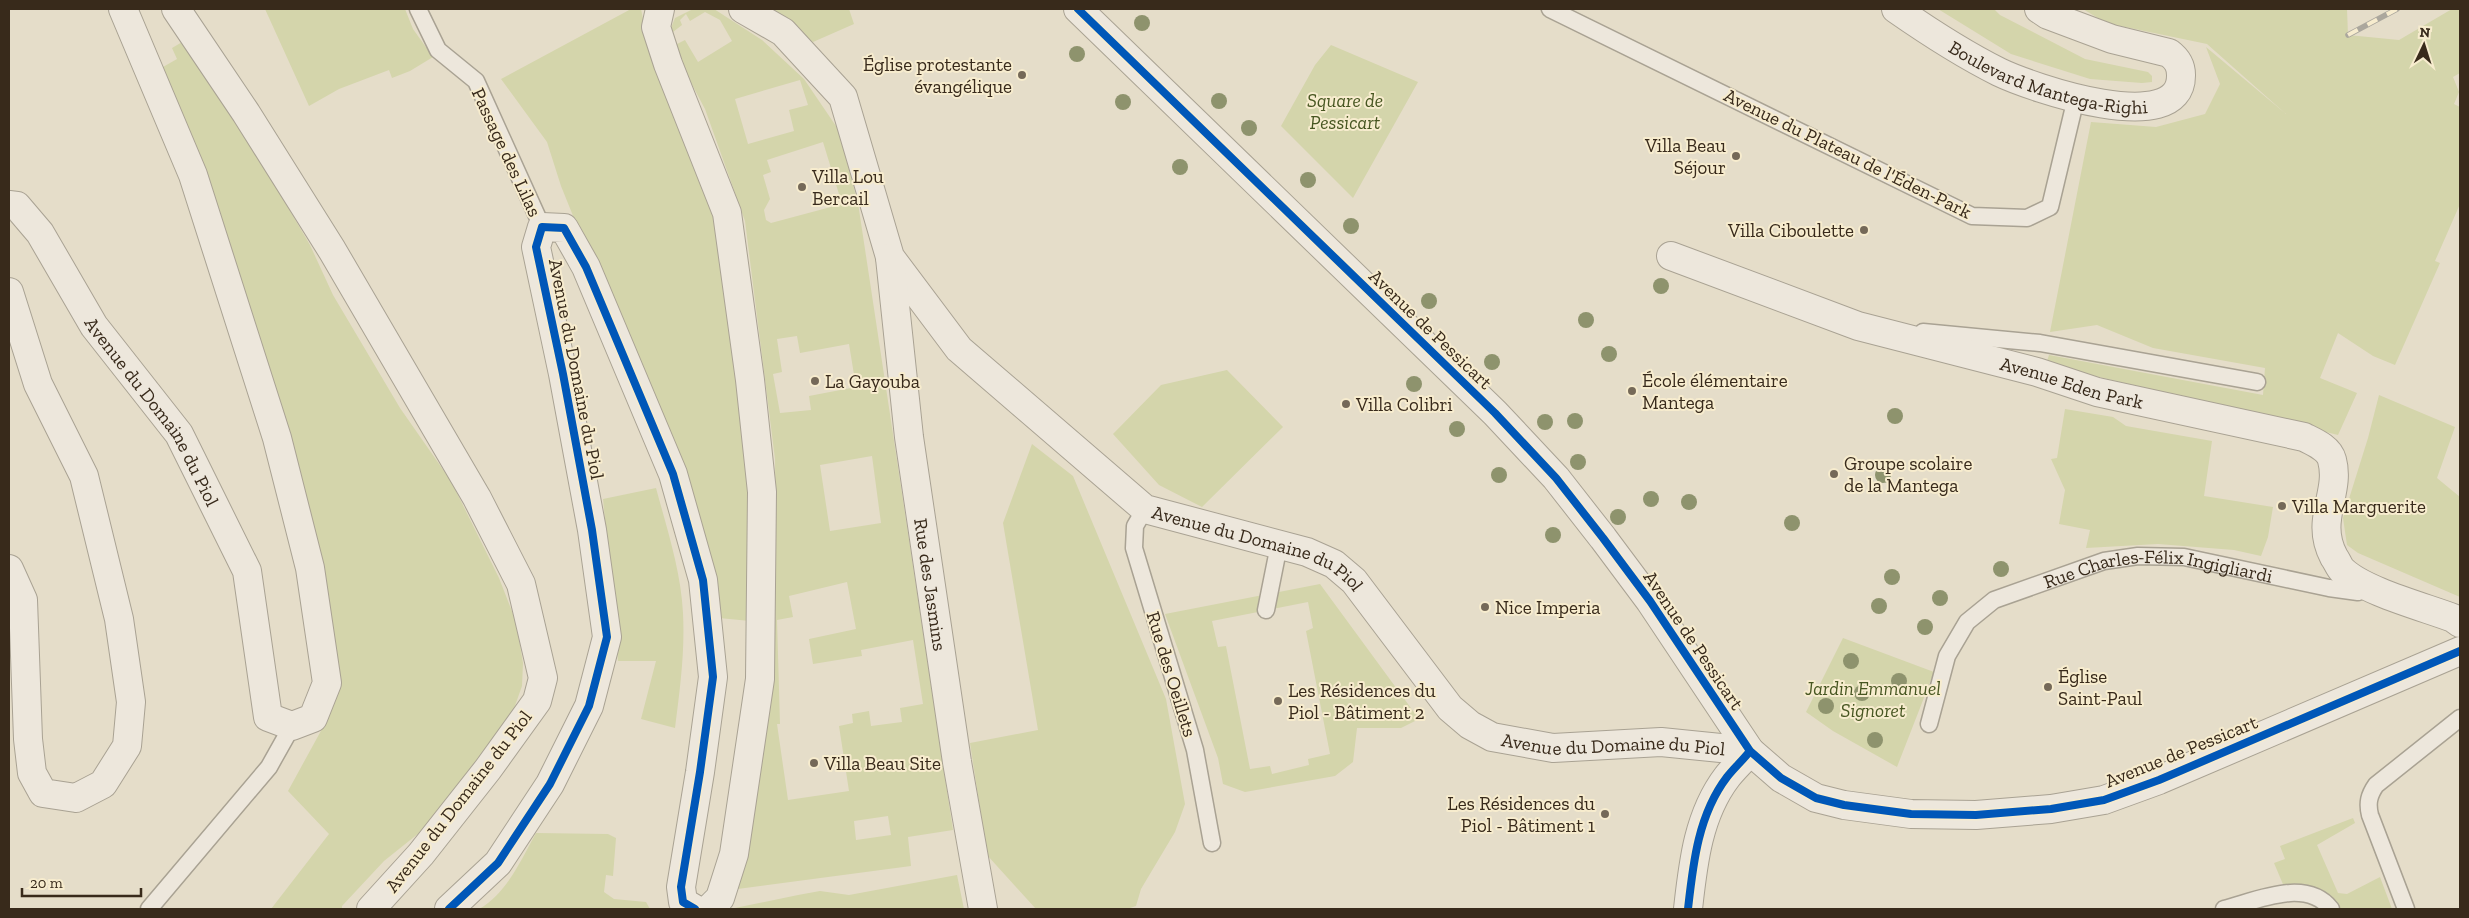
<svg xmlns="http://www.w3.org/2000/svg" width="2469" height="918" viewBox="0 0 2469 918" font-family="'Zilla Slab',serif">
	<style>
		.green { fill: #d4d5ab; fill-rule: evenodd }
		.lines { fill: none; stroke-linecap: round; stroke-linejoin: round }
		.service-casing { stroke: #a9a293; stroke-width: 19 }
		.minor-casing { stroke: #a9a293; stroke-width: 30 }
		.tertiary-casing { stroke: #a9a293; stroke-width: 30 }
		.service { stroke: #ede7dc; stroke-width: 16 }
		.minor { stroke: #ede7dc; stroke-width: 28 }
		.tertiary { stroke: #ede7dc; stroke-width: 28 }
		.rail-casing { stroke: #aba79d; stroke-width: 5.5 }
		.rail { stroke: #f7ecce; stroke-width: 4; stroke-dasharray: 11; stroke-linecap: butt }
		.cycleway-casing { stroke: #f7ecce; stroke-width: 11 }
		.cycleway { stroke: #0057b8; stroke-width: 8 }
		.tree { fill: #8e936d }
		.poi-dot { fill: #756958; stroke: #f7ecce; stroke-width: 2 }
		.labels { text-anchor: middle; stroke-width: 4; stroke-linejoin: round; paint-order: stroke }
		.poi-label { font-size: 19px; fill: #382a1b; stroke: #f7ecce; text-anchor: start }
		.street-label { font-size: 19px; fill: #382a1b; stroke: #f7ecce }
		.park-label { font-size: 19px; font-style: italic; fill: #475621; stroke: #f7ecce }
	</style>
	<rect width="100%" height="100%" fill="#e5ddc9"/>
	<path class="green" d="M265,9H405L413,29L433,57L410,71L392,78L389,70L339,89L309,106Z
		M631,9H641L646,34L709,198L721,255L749,458L750,621L719,618L698,531L669,427L586,248L561,186L547,142L501,79Z
		M693,9H714L762,40L804,79L838,129L858,203L953,830L908,837L911,866L730,890L771,669L776,564L775,459L745,221L705,109L673,49L671,28L675,18ZM705,12L720,20L732,41L698,62L685,40L677,44L673,32L682,25L680,20L686,14L690,21ZM800,80L808,105L789,110L794,131L748,144L735,99ZM823,142L842,204L771,223L766,220L764,210L770,199L763,175L771,172L767,160ZM797,336L800,353L849,344L856,387L809,396L811,410L780,413L773,374L782,372L777,339ZM872,456L881,523L830,531L820,465ZM847,582L856,629L809,639L813,664L862,656L861,650L913,640L923,704L900,708L902,722L871,726L869,711L852,714L853,723L839,726L849,791L788,800L777,724H780L777,620L793,617L789,596ZM888,816L891,835L856,840L854,821Z
		M772,9H849L854,24L813,42Z
		M1938,9H1994L2000,15L2085,59L2148,72L2152,76V82L2142,83L2090,79L2011,54Z
		M2083,9H2347L2348,35L2399,40L2452,9H2460V73L2453,77L2459,92L2454,104L2460,107V204L2435,261L2440,263L2395,365L2373,356L2338,333L2320,378L2357,393L2338,435L2046,364L2049,355L2263,395L2265,368L2153,348L2097,325L2050,332L2091,122L2156,127L2205,114L2220,84L2206,47L2286,114L2207,44L2106,23Z
		M189,38L310,245L333,295L400,408L451,481L499,578L515,619L520,645L523,663L522,686L511,717L434,821L384,861L342,906V909H271L329,834L288,791L328,718L334,696L206,179L163,67L177,59L172,48Z
		M1331,45L1418,82L1353,198L1281,126L1315,65Z
		M1227,370L1283,427L1202,507L1159,485L1113,434L1161,385Z
		M2379,395L2455,427L2437,478L2460,497V597L2358,553L2347,545L2343,518L2368,438Z
		M2065,409L2113,417L2126,426L2212,441L2204,496L2273,507L2268,537L2261,556L2234,550L2158,544L2086,548L2090,530L2059,524L2065,490L2051,459L2057,458Z
		M1032,444L1073,476L1166,699L1185,804L1175,832L1141,889L1136,906L1127,909H1036L987,855L970,743L1038,730L1003,523Z
		M656,488C667,529 681,571 683,613C685,652 680,689 675,728L641,719L656,661H618L603,499Z
		M1320,584L1419,719L1401,728H1357L1353,762L1335,776L1245,792L1223,784L1218,758L1165,614ZM1308,602L1313,628L1306,631L1330,754L1308,759L1309,765L1272,774L1270,766L1250,769L1226,646L1218,647L1212,621Z
		M1843,638L1934,672L1897,767L1833,731L1806,712Z
		M2353,818L2355,823L2317,845L2338,893L2347,894L2380,877L2392,909H2336L2285,889L2274,863L2285,859L2280,846Z
		M536,833L608,834L616,838L613,876L606,875L604,892L614,899L646,902L650,909H479C507,893 521,860 536,833Z
		M957,875L964,909H730L798,895L820,891L849,895Z"/>
	<g class="lines">
		<g class="service-casing">
			<g id="service">
				<path d="M418,9L438,50L476,81L542,227"/>
				<path d="M1550,9L1972,216L2027,218L2050,207L2076,98"/>
				<path d="M1923,332L2040,343L2257,382"/>
				<path d="M1145,509L1135,526L1134,548L1195,750L1212,843"/>
				<path d="M1266,610L1279,545"/>
				<path id="s1" d="M1929,724L1947,656L1967,622L1994,600L2104,561L2138,556L2184,557L2329,588L2358,592L2368,587"/>
				<path d="M149,909L269,767L292,726"/>
				<path d="M2224,909C2256,901 2306,877 2331,909"/>
				<path d="M2406,909L2370,815C2367,803 2369,795 2376,785L2460,718"/>
			</g>
		</g>
		<g class="minor-casing">
			<g id="minor">
				<path d="M176,9L246,113L332,250L477,498L521,584L543,678L537,701L488,769L421,854L371,909"/>
				<path d="M660,9L656,27L668,64L727,213L750,380L762,492L760,679L734,854L720,898L709,909"/>
				<path id="s2" d="M743,9L783,32L843,97L890,257L959,349L1145,509L1307,552L1334,564L1354,581L1450,708L1470,725L1492,737L1553,748L1661,742L1750,751"/>
				<path id="s3" d="M1896,9C1929,32 1963,54 1999,72C2030,87 2182,140 2181,75C2181,65 2177,59 2169,53L2112,39L2048,15L2039,9"/>
				<path id="s4" d="M9,205L17,206L40,233L94,326L179,434L247,571L268,717L292,726L313,718L327,683L310,568L277,438L193,175L123,9"/>
				<path id="s5" d="M1671,256L1858,326L2037,372L2097,392L2304,437C2314,442 2329,448 2332,460C2341,493 2314,520 2334,557C2337,561 2339,567 2342,570C2363,591 2424,607 2453,618L2460,623"/>
				<path id="s6" d="M890,258L909,437L957,762L983,909"/>
				<path d="M9,292L38,384L84,476L119,619L131,702L127,746L103,784L76,798L43,793L32,773L28,739L23,600L9,569"/>
				<path d="M449,909L498,863L550,784L589,706L607,637L592,530L563,374L536,247L542,227L564,228L586,267L673,474L703,580L713,677L700,772L681,887L683,902L695,909"/>
				<path d="M1688,909C1693,864 1698,815 1727,777C1734,768 1743,760 1750,751"/>
			</g>
		</g>
		<g class="tertiary-casing">
			<path id="tertiary" d="M1078,9L1495,413L1556,478L1603,538L1650,601L1750,751L1781,778L1816,798L1844,805L1911,814L1976,815L2051,809L2104,800L2159,780L2460,651"/>
		</g>
		<use href="#service" class="service"/>
		<use href="#minor" class="minor"/>
		<use href="#tertiary" class="tertiary"/>
		<g class="rail-casing">
			<path id="rail" d="M2348,35L2397,9"/>
		</g>
		<use href="#rail" class="rail"/>
		<g class="cycleway-casing">
			<path id="cycleway" d="M1078,9L1495,413L1556,478L1603,538L1650,601L1750,751L1781,778L1816,798L1844,805L1911,814L1976,815L2051,809L2104,800L2159,780L2460,651
				M449,909L498,863L550,784L589,706L607,637L592,530L563,374L536,247L542,227L564,228L586,267L673,474L703,580L713,677L700,772L681,887L683,902L695,909
				M1688,909C1693,864 1698,815 1727,777C1734,768 1743,760 1750,751"/>
		</g>
		<use href="#cycleway" class="cycleway"/>
	</g>
	<g class="tree">
		<circle cx="1142" cy="23" r="8"/>
		<circle cx="1077" cy="54" r="8"/>
		<circle cx="1219" cy="101" r="8"/>
		<circle cx="1123" cy="102" r="8"/>
		<circle cx="1249" cy="128" r="8"/>
		<circle cx="1180" cy="167" r="8"/>
		<circle cx="1308" cy="180" r="8"/>
		<circle cx="1351" cy="226" r="8"/>
		<circle cx="1661" cy="286" r="8"/>
		<circle cx="1429" cy="301" r="8"/>
		<circle cx="1586" cy="320" r="8"/>
		<circle cx="1609" cy="354" r="8"/>
		<circle cx="1492" cy="362" r="8"/>
		<circle cx="1414" cy="384" r="8"/>
		<circle cx="1895" cy="416" r="8"/>
		<circle cx="1575" cy="421" r="8"/>
		<circle cx="1545" cy="422" r="8"/>
		<circle cx="1457" cy="429" r="8"/>
		<circle cx="1578" cy="462" r="8"/>
		<circle cx="1499" cy="475" r="8"/>
		<circle cx="1883" cy="475" r="8"/>
		<circle cx="1651" cy="499" r="8"/>
		<circle cx="1689" cy="502" r="8"/>
		<circle cx="1618" cy="517" r="8"/>
		<circle cx="1792" cy="523" r="8"/>
		<circle cx="1553" cy="535" r="8"/>
		<circle cx="2001" cy="569" r="8"/>
		<circle cx="1892" cy="577" r="8"/>
		<circle cx="1940" cy="598" r="8"/>
		<circle cx="1879" cy="606" r="8"/>
		<circle cx="1925" cy="627" r="8"/>
		<circle cx="1851" cy="661" r="8"/>
		<circle cx="1899" cy="681" r="8"/>
		<circle cx="1862" cy="693" r="8"/>
		<circle cx="1826" cy="706" r="8"/>
		<circle cx="1875" cy="740" r="8"/>
	</g>
	<g class="poi-dot">
		<circle cx="1022" cy="75" r="5"/>
		<circle cx="1736" cy="156" r="5"/>
		<circle cx="802" cy="187" r="5"/>
		<circle cx="1864" cy="230" r="5"/>
		<circle cx="815" cy="381" r="5"/>
		<circle cx="1632" cy="391" r="5"/>
		<circle cx="1346" cy="404" r="5"/>
		<circle cx="1834" cy="474" r="5"/>
		<circle cx="2282" cy="506" r="5"/>
		<circle cx="1485" cy="607" r="5"/>
		<circle cx="2048" cy="687" r="5"/>
		<circle cx="1278" cy="701" r="5"/>
		<circle cx="814" cy="763" r="5"/>
		<circle cx="1605" cy="814" r="5"/>
	</g>
	<g class="labels">
		<g class="poi-label">
			<text x="1012" y="71" text-anchor="end">Église protestante<tspan x="1012" dy="22">évangélique</tspan></text>
			<text x="1726" y="152" text-anchor="end">Villa Beau<tspan x="1726" dy="22">Séjour</tspan></text>
			<text x="812" y="183">Villa Lou<tspan x="812" dy="22">Bercail</tspan></text>
			<text x="1854" y="237" text-anchor="end">Villa Ciboulette</text>
			<text x="1642" y="387">École élémentaire<tspan x="1642" dy="22">Mantega</tspan></text>
			<text x="825" y="388">La Gayouba</text>
			<text x="1356" y="411">Villa Colibri</text>
			<text x="1844" y="470">Groupe scolaire<tspan x="1844" dy="22">de la Mantega</tspan></text>
			<text x="2292" y="513">Villa Marguerite</text>
			<text x="1495" y="614">Nice Imperia</text>
			<text x="2058" y="683">Église<tspan x="2058" dy="22">Saint-Paul</tspan></text>
			<text x="1288" y="697">Les Résidences du<tspan x="1288" dy="22">Piol - Bâtiment 2</tspan></text>
			<text x="824" y="770">Villa Beau Site</text>
			<text x="1595" y="810" text-anchor="end">Les Résidences du<tspan x="1595" dy="22">Piol - Bâtiment 1</tspan></text>
		</g>
		<g class="street-label">
			<text dy="7" stroke="none"><textPath href="#s3" startOffset="170">Boulevard Mantega-Righi</textPath></text>
			<text transform="translate(507 152) rotate(65)" y="7">Passage des Lilas</text>
			<text transform="translate(1848 153) rotate(26)" y="7">Avenue du Plateau de l'Éden-Park</text>
			<text transform="translate(1431 329) rotate(44)" y="7">Avenue de Pessicart</text>
			<text transform="translate(577 369) rotate(79)" y="7">Avenue du Domaine du Piol</text>
			<text dy="7" stroke="none"><textPath href="#s5" startOffset="421">Avenue Eden Park</textPath></text>
			<text dy="7" stroke="none"><textPath href="#s4" startOffset="255">Avenue du Domaine du Piol</textPath></text>
			<text dy="7" stroke="none"><textPath href="#s2" startOffset="782">Avenue du Domaine du Piol</textPath></text>
			<text dy="7" stroke="none"><textPath href="#s1" startOffset="315">Rue Charles-Félix Ingigliardi</textPath></text>
			<text dy="7" stroke="none"><textPath href="#s6" startOffset="329">Rue des Jasmins</textPath></text>
			<text transform="translate(1694 640) rotate(56)" y="7">Avenue de Pessicart</text>
			<text transform="translate(1172 674) rotate(73)" y="7">Rue des Oeillets</text>
			<text dy="7" stroke="none"><textPath href="#s2" startOffset="1218">Avenue du Domaine du Piol</textPath></text>
			<text transform="translate(2181 751) rotate(-22)" y="7">Avenue de Pessicart</text>
			<text transform="translate(458 801) rotate(-52)" y="7">Avenue du Domaine du Piol</text>
		</g>
		<g class="park-label">
			<text x="1345" y="107">Square de<tspan x="1345" dy="22">Pessicart</tspan></text>
			<text x="1873" y="695">Jardin Emmanuel<tspan x="1873" dy="22">Signoret</tspan></text>
		</g>
	</g>
	<rect width="2469" height="918" fill="none" stroke="#382a1b" stroke-width="20"/>
	<g transform="translate(2424 45) rotate(4)" stroke="#f7ecce" stroke-width="4" paint-order="stroke">
	<path d="M0-4L9 19L0 12L-9 19Z" fill="#382a1b"/>
	<text y="-8" font-size="14" font-weight="bold" text-anchor="middle" fill="#382a1b">N</text>
	</g>
	<path d="M22 888v8h119v-8" fill="none" stroke="#382a1b" stroke-width="2.5"/>
	<text x="30" y="888" font-size="15" fill="#382a1b" stroke="#f7ecce" stroke-width="4" paint-order="stroke">20 m</text>
</svg>
